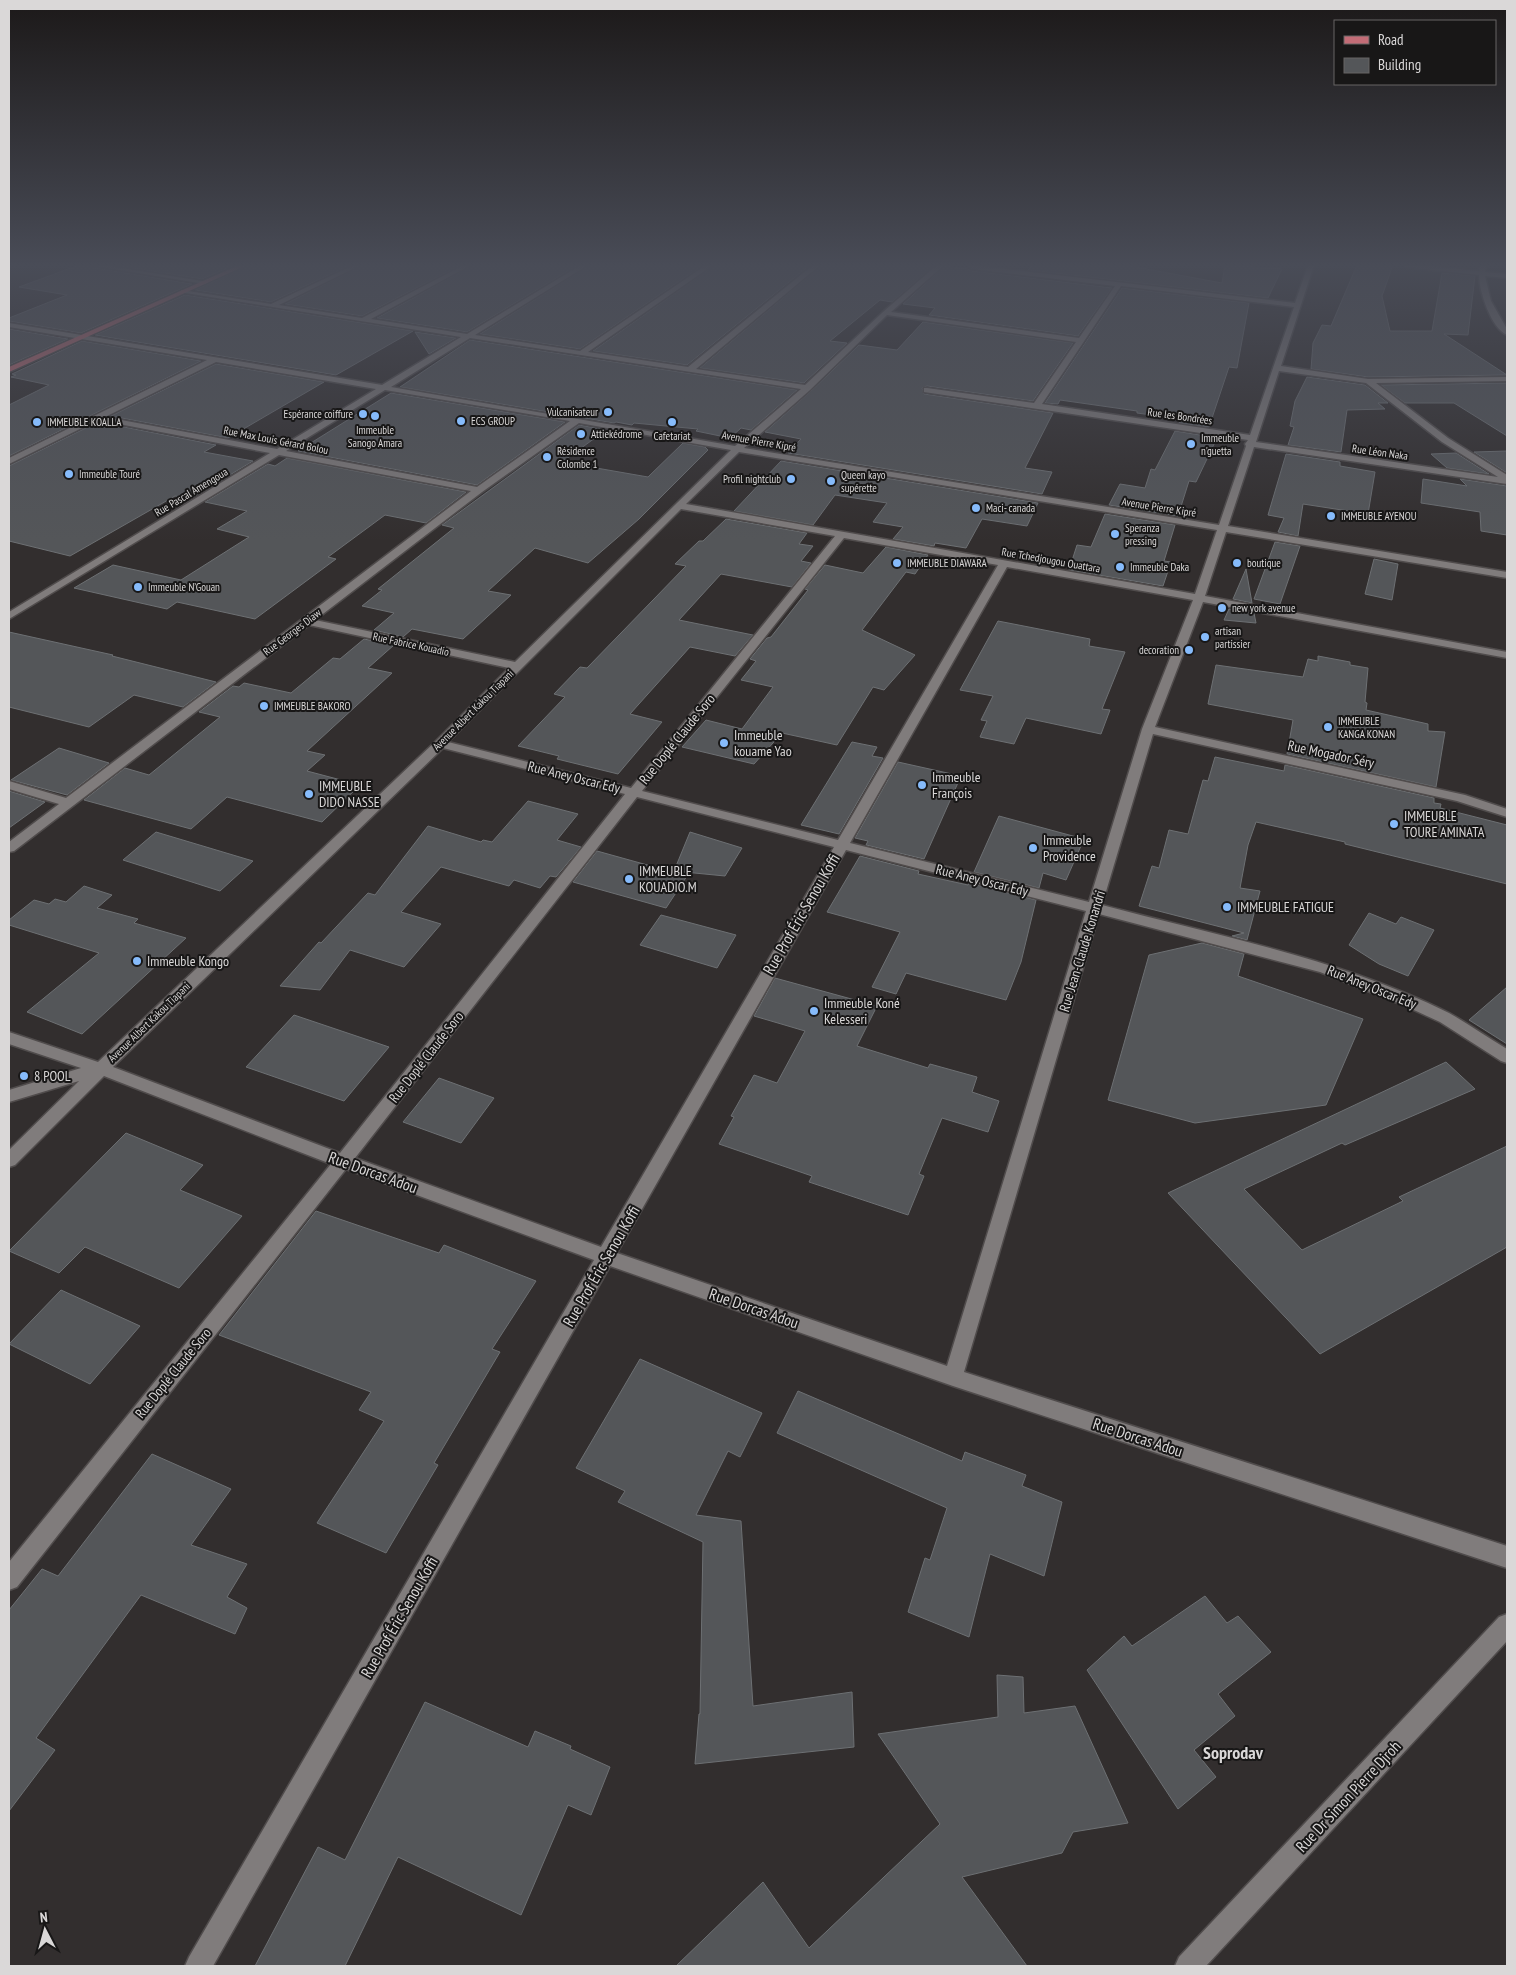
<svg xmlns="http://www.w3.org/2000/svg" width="1516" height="1975" viewBox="0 0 1516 1975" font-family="'PT Sans Narrow',sans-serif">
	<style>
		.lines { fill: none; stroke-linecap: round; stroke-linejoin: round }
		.stream { stroke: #2d0208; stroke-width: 4.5 }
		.building { fill: #545659; stroke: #6d7073 }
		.minor-casing { stroke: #504c4c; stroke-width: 3 }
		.major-casing { stroke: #504c4c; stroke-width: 3 }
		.minor { fill: #807c7c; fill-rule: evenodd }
		.major { fill: #c26c76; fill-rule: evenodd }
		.poi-dot { fill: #86bbfb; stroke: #181717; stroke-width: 2 }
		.labels { text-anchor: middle; stroke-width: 4; stroke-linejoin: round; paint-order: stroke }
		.far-poi-label { font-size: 11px; fill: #dad8d8; stroke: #181717; text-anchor: start }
		.far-street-label { font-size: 11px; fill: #dad8d8; stroke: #181717 }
		.poi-label { font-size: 14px; fill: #dad8d8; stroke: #181717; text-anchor: start }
		.street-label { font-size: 14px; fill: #dad8d8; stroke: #181717 }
		.near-street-label { font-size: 16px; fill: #dad8d8; stroke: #181717 }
		.near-neighbourhood-label { font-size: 18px; font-weight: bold; fill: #dad8d8; stroke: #181717 }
	</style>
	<rect width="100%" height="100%" fill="#322e2e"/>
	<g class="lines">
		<path class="stream" d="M172,287L225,265
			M46,342L80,327"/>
	</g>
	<path class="building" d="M79,265H87L89,267L192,284L81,333L9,321V318L67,295L19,287Z
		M113,265H235L202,279Z
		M249,265H350L271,302L195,290Z
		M363,265H461L362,316L285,304Z
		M473,265H578L467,332L377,318Z
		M590,265H703L580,349L480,334Z
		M715,265H810L687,365L593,351Z
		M822,265H935L892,302L880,300L830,341L847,343L804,383L700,368Z
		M1033,265H1125L1222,283L1225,265L1282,269L1268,298L1028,270Z
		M1357,265H1393L1382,296L1390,331H1432L1442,273L1475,276L1468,335L1444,334L1507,375L1368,377L1311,369L1313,343L1322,325L1331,326Z
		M945,266L968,269L972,271L1112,288L1078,336L929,315L935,308L903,304Z
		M1122,288L1249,303L1237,368L1229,367L1209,427L1179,423L1181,419L1137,413V411L1060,400L1058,404L1045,403Z
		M185,295L413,331L336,375L95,335Z
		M923,322L1073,343L1033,401L927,386L922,388L924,394L1053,413L1025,468L1052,472L1042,494L788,453L801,439L765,432L811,391L859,345L897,350Z
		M9,329L68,339L9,365Z
		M415,332L456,338L429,354Z
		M470,340L797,390L751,430L741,428L730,438L696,431L698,429L634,423L632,425L616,422L614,423L400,387Z
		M82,341L201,361L9,456V405L49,385L11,377L16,375L12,374Z
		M216,364L324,382L228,438L111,416Z
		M1307,377L1365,385L1388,403H1378L1385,409L1347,410L1341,452L1288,445L1294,427L1290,426L1295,401Z
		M1507,383V436L1454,403H1405L1381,385Z
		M391,393L565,422L477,485L298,451Z
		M98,422L216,445L204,452L253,461L190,499L175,496L70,556L9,541V466Z
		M579,425L606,430L562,462L648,477L683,443L705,447L708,450L639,519L588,563L535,548L488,591L511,595L463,639L412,629L403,637L374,630L394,613L362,606L382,590L378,589L454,528L442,525Z
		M1175,431L1206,436V438L1216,440L1196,482L1189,481L1178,516L1109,505L1120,484L1145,488L1151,469L1155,470Z
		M1507,451V473L1474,452Z
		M1456,453L1489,474L1447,468L1431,454Z
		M1286,454L1340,462V466L1375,472L1368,514L1303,504L1298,536L1278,532L1284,518L1268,515Z
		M287,458L466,492L426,523L385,515L328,557L336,559L255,619L177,602L167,609L74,588L113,565L181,580L249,537L217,529L247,511L205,502L268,464L275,466Z
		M781,461L1038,503L1027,526L982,519L966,548L935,543L934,546L893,539L903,527L873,522L887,503L835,495L813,525L734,511Z
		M1423,479L1467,486L1460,479L1507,486V535L1481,531L1480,512L1421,503Z
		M1105,514L1175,525L1164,561L1171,562L1163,586L1069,570L1077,545L1091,547Z
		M726,519L807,533L799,544L813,546L801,561L811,563L792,587L721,574L679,620L753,635L735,656L690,647L630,714L662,722L618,774L557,759L559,756L518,746L565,697L554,694L580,667L587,668L686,566L675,564L699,541H703Z
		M1275,542L1300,546L1280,604L1254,599Z
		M886,547L928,555L915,574L906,572L862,630L915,655L884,690L873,687L837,745L782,733L754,764L682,747L706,720L742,729L773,687L741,680L756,661L750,659L767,638L771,637L808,590L805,589L825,565L863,573Z
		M1374,559L1398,564L1392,600L1365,594Z
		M1246,569L1252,603L1233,599Z
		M1229,609L1254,613L1256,623L1224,620Z
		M998,621L1090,639L1089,646L1125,652L1102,709L1110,710L1101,734L1026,718L1014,744L980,737L987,721L981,720L993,696L960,690Z
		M9,632L113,655L112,656L216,682L183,707L134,695L89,727L9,707Z
		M364,639L394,645L368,668L392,673L307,751L325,755L307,771L360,785L322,822L227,797L191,829L84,800L125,768L149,775L220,717L199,712L233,686L239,687L244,683L291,693L333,658L340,659Z
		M1318,656L1350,662V665L1368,668L1365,702L1367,703L1366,710L1428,724V731L1445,732L1436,787L1287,754L1293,720L1208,704L1216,665L1303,677L1308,659L1318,661Z
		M852,742L877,747L872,756L883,758L839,834L801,825Z
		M59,748L109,763L67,795L11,780Z
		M1215,757L1284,771L1285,765L1434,798V803L1441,804L1440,808L1507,825V884L1345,844V842L1256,822L1248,845L1240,888L1260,891L1247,940L1232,936L1244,933L1139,906L1152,866L1159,868L1169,830L1188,834L1203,780L1208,781Z
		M898,762L961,776L924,859L866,845L868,841L855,838Z
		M9,791L45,802L9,828Z
		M528,801L578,814L557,840L581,847L556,877L550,876L540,888L514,880L509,886L441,867L401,912L441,924L404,967L350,950L320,990L280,986L319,942L321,943L368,893L375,895L428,826L481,842L483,840L492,842Z
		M999,816L1084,839L1066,880L1043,873L1039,888L974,872Z
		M156,832L253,861L220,891L123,860Z
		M690,832L742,848L725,876L674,871Z
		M597,851L687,876L666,908L573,882Z
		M860,856L919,871L918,874L968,885L969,883L1036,900L1021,962L1006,1000L906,973L896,994L872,987L900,932L827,912Z
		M84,886L112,895L97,908L138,919L134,923L186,938L82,1034L27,1012L99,953L9,925V920L34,900L49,904L55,899L66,902Z
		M1369,913L1396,924L1401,917L1434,930L1408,976L1379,964L1349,945Z
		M661,915L736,935L717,968L640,945Z
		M1202,943L1244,954L1238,976L1363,1019L1326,1105L1195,1123L1108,1100L1149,955Z
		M775,978L877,1006L857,1046L928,1068L930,1064L977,1077L972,1092L999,1101L988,1132L942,1118L919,1174L924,1176L908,1215L809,1182L812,1176L719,1144L734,1117L731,1116L754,1075L777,1083L805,1031L754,1016Z
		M1507,987V1044L1469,1020Z
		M294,1015L389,1047L344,1101L246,1067Z
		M1446,1062L1475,1089L1345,1145L1342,1143L1244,1189L1302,1250L1403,1201L1399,1197L1507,1146V1247L1320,1354L1168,1193Z
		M439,1078L494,1098L461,1143L403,1122Z
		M126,1133L203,1165L180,1190L242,1216L179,1288L85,1247L59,1273L9,1251Z
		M316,1211L439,1253L444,1245L536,1281L492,1349L500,1352L434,1463L438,1465L386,1553L317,1523L384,1421L359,1410L371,1392L219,1335Z
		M61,1290L140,1326L90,1384L9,1344Z
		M640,1359L762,1413L740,1457L728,1451L696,1515L741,1521L753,1706L852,1692L854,1747L695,1764L699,1714H700L703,1542L618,1502L625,1491L576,1468Z
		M798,1391L962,1461L965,1452L1026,1475L1022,1486L1062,1502L1044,1576L990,1554L969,1637L908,1612L925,1558L930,1560L947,1508L777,1433Z
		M152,1454L231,1489L191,1545L247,1564L227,1597L247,1608L235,1634L141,1595L36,1738L55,1750L9,1811V1610L42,1569L58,1576Z
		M1205,1596L1227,1623L1238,1616L1271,1652L1218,1694L1235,1716L1194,1750L1216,1777L1178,1809L1087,1670L1124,1636L1132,1646Z
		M997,1675L1023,1677L1024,1713L1075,1706L1128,1823L1073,1832L1062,1853L962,1877L1027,1966H676L763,1882L809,1948L940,1824L878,1734L998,1717Z
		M425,1702L528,1747L535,1731L571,1746L570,1749L610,1767L591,1815L568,1805L521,1915L398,1857L345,1966H255L318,1847L345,1860Z"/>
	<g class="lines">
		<g class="minor-casing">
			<path id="minor" d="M89,265H103L208,282L205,284Z
				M354,265H361L279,305L362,318L464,265H471L371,319L467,334L581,265H588L475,335L580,351L706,265H713L588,352L688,367L813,265H820L696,369L805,385L883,312L937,265H944L891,312L1079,338L1115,286L972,269L969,267L972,265L1295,303L1308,265H1314L1281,366L1368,379L1507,377V381L1376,383L1448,438L1507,475V484L1254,447L1228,526L1507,572V578L1226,532L1205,596L1507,652V658L1203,602L1155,727L1465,795L1507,809V817L1457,801L1153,734L1102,905C1219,936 1341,959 1449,1013C1469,1024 1488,1038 1507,1049V1063L1501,1061L1440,1022L1403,1005L1320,972L1099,914L964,1372L1507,1546V1568L953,1386L610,1266L213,1966H185L189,1957L594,1260L346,1169L17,1587L9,1590V1562L331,1164L104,1076L15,1165L9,1167V1150L79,1081L9,1102V1090L81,1068L9,1044V1032L98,1062L436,741L509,668L309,625L14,851L9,852V842L59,804L9,789V781L66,798L471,491L279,455L9,619V612L270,453L98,420L9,464V458L207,360L9,327V323L382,385L461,337L179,292L182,290L271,304ZM1121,286L1294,307L1250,435L1042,404ZM887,315L1076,342L1034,403L927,388H924V392L1248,440L1245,444L1246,446L1219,525L744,448L810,390ZM470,338L801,389L735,446L391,387ZM216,362L376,389L277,449L105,417ZM1279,371L1366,383L1442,442L1498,477L1256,442ZM385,390L570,421L477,487L286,451ZM579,423L731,450L515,662L315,620L482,492ZM739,452L1217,530L1195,594L686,504ZM681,509L835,536L631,788L448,742ZM844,538L998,565L838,840L642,791ZM1007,567L1193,600L1142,729L1089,902L850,843ZM443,748L625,794L340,1153L113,1067ZM637,797L834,847L601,1247L355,1158ZM846,850L1086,911L947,1366L617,1253Z
				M1403,265H1421L1479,271L1480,265H1486L1485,272L1507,274V278L1485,276L1491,301L1507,329V335C1491,328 1479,291 1479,275L1406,267Z
				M1507,1614V1641L1206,1966H1175L1179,1957L1499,1617Z"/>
		</g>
		<g class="major-casing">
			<path id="major" d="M239,265H247L9,372V367Z"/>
		</g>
		<use href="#minor" class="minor"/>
		<use href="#major" class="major"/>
	</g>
	<linearGradient id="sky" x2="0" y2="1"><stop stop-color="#1c1919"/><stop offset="0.49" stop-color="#494c57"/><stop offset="1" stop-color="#494c57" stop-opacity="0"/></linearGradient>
	<rect width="1516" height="541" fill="url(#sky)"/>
	<g class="poi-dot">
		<circle cx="608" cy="412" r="5"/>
		<circle cx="363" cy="414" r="5"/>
		<circle cx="375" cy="416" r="5"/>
		<circle cx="461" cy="421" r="5"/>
		<circle cx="37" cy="422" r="5"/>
		<circle cx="672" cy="422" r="5"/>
		<circle cx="581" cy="434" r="5"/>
		<circle cx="1191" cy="444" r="5"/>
		<circle cx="547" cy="457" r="5"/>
		<circle cx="69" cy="474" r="5"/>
		<circle cx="791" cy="479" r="5"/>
		<circle cx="831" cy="481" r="5"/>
		<circle cx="976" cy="508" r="5"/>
		<circle cx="1331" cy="516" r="5"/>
		<circle cx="1115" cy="534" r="5"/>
		<circle cx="897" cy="563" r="5"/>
		<circle cx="1237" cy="563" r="5"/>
		<circle cx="1120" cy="567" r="5"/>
		<circle cx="138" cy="587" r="5"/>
		<circle cx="1222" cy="608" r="5"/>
		<circle cx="1205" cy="637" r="5"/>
		<circle cx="1189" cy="650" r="5"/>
		<circle cx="264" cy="706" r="5"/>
		<circle cx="1328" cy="727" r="5"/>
		<circle cx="724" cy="743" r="5"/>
		<circle cx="922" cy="785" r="5"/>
		<circle cx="309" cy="794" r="5"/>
		<circle cx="1394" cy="824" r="5"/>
		<circle cx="1033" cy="848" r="5"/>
		<circle cx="629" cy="879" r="5"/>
		<circle cx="1227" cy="907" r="5"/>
		<circle cx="137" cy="961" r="5"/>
		<circle cx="814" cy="1011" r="5"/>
		<circle cx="24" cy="1076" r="5"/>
	</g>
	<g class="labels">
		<g class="far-poi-label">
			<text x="598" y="416" text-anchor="end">Vulcanisateur</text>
			<text x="353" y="418" text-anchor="end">Espérance coiffure</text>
			<text x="471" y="425">ECS GROUP</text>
			<text x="47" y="426">IMMEUBLE KOALLA</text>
			<text x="375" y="434" text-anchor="middle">Immeuble<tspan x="375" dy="13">Sanogo Amara</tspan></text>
			<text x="591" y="438">Attiekédrome</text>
			<text x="672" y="440" text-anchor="middle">Cafetariat</text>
			<text x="1201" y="442">Immeuble<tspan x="1201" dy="13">n'guetta</tspan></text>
			<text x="557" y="455">Résidence<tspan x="557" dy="13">Colombe 1</tspan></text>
			<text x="79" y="478">Immeuble Touré</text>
			<text x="841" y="479">Queen kayo<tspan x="841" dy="13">supérette</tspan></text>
			<text x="781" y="483" text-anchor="end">Profil nightclub</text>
			<text x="986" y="512">Maci- canada</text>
			<text x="1341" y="520">IMMEUBLE AYENOU</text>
			<text x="1125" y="532">Speranza<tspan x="1125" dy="13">pressing</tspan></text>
			<text x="907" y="567">IMMEUBLE DIAWARA</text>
			<text x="1247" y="567">boutique</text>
			<text x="1130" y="571">Immeuble Daka</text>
			<text x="148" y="591">Immeuble N’Gouan</text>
			<text x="1232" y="612">new york avenue</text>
			<text x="1215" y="635">artisan<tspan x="1215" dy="13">partissier</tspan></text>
			<text x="1179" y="654" text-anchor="end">decoration</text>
			<text x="274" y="710">IMMEUBLE BAKORO</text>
			<text x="1338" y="725">IMMEUBLE<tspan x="1338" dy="13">KANGA KONAN</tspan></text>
		</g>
		<g class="far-street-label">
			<text transform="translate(1180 416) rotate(8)" y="4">Rue les Bondrées</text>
			<text transform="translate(276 440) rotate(11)" y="4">Rue Max Louis Gérard Bolou</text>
			<text transform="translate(759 441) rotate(10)" y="4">Avenue Pierre Kipré</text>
			<text transform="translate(1380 452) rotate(8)" y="4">Rue Léon Naka</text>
			<text transform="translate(191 492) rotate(-31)" y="4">Rue Pascal Amengoua</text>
			<text transform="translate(1159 507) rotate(9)" y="4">Avenue Pierre Kipré</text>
			<text transform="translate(1051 560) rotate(10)" y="4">Rue Tchedjougou Ouattara</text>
			<text transform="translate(292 632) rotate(-37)" y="4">Rue Georges Diaw</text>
			<text transform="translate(411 644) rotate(12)" y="4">Rue Fabrice Kouadio</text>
			<text transform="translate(473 710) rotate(-45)" y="4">Avenue Albert Kakou Tiapani</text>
			<text transform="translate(149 1022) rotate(-44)" y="4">Avenue Albert Kakou Tiapani</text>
		</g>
		<g class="poi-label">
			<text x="734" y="740">Immeuble<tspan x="734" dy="16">kouame Yao</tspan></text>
			<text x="932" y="782">Immeuble<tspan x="932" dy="16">François</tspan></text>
			<text x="319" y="791">IMMEUBLE<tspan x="319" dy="16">DIDO NASSE</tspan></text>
			<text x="1404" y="821">IMMEUBLE<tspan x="1404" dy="16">TOURE AMINATA</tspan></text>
			<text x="1043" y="845">Immeuble<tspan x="1043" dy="16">Providence</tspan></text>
			<text x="639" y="876">IMMEUBLE<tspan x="639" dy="16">KOUADIO.M</tspan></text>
			<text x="1237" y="912">IMMEUBLE FATIGUE</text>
			<text x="147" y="966">Immeuble Kongo</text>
			<text x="824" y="1008">Immeuble Koné<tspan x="824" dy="16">Kelesseri</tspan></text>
			<text x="34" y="1081">8 POOL</text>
		</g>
		<g class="street-label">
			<text transform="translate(677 739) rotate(-51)" y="5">Rue Doplé Claude Soro</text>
			<text transform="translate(1331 754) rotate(12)" y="5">Rue Mogador Séry</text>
			<text transform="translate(574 777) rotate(14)" y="5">Rue Aney Oscar Edy</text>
			<text transform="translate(982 880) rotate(14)" y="5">Rue Aney Oscar Edy</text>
			<text transform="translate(1082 951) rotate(-73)" y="5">Rue Jean-Claude Konandri</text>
			<text transform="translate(1372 987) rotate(22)" y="5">Rue Aney Oscar Edy</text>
			<text transform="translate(426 1057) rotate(-52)" y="5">Rue Doplé Claude Soro</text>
			<text transform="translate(173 1373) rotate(-51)" y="5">Rue Doplé Claude Soro</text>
		</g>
		<g class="near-street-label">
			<text transform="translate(801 914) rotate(-60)" y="6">Rue Prof Éric Senou Koffi</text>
			<text transform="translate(373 1172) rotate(20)" y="6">Rue Dorcas Adou</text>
			<text transform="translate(601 1266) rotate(-60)" y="6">Rue Prof Éric Senou Koffi</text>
			<text transform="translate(754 1308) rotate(19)" y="6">Rue Dorcas Adou</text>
			<text transform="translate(1138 1437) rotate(18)" y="6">Rue Dorcas Adou</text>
			<text transform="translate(399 1617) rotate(-60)" y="6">Rue Prof Éric Senou Koffi</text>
			<text transform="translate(1348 1796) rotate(-47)" y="6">Rue Dr Simon Pierre Djroh</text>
		</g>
		<g class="near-neighbourhood-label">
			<text x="1233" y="1759">Soprodav</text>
		</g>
	</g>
	<rect width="1516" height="1975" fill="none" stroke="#dad8d8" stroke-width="20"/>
	<rect x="1334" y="20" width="162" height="65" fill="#181717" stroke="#666464"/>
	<rect x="1344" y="36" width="25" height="8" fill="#c26c76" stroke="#666464"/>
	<text x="1378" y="45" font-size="15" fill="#dad8d8">Road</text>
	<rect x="1344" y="58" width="25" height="15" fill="#545659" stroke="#666464"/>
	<text x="1378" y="70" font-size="15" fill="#dad8d8">Building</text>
	<g transform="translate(45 1930) rotate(354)" stroke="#181717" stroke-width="4" paint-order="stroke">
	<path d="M0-4L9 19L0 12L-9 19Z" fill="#dad8d8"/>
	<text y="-8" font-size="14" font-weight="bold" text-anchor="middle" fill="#dad8d8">N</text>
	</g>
</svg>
